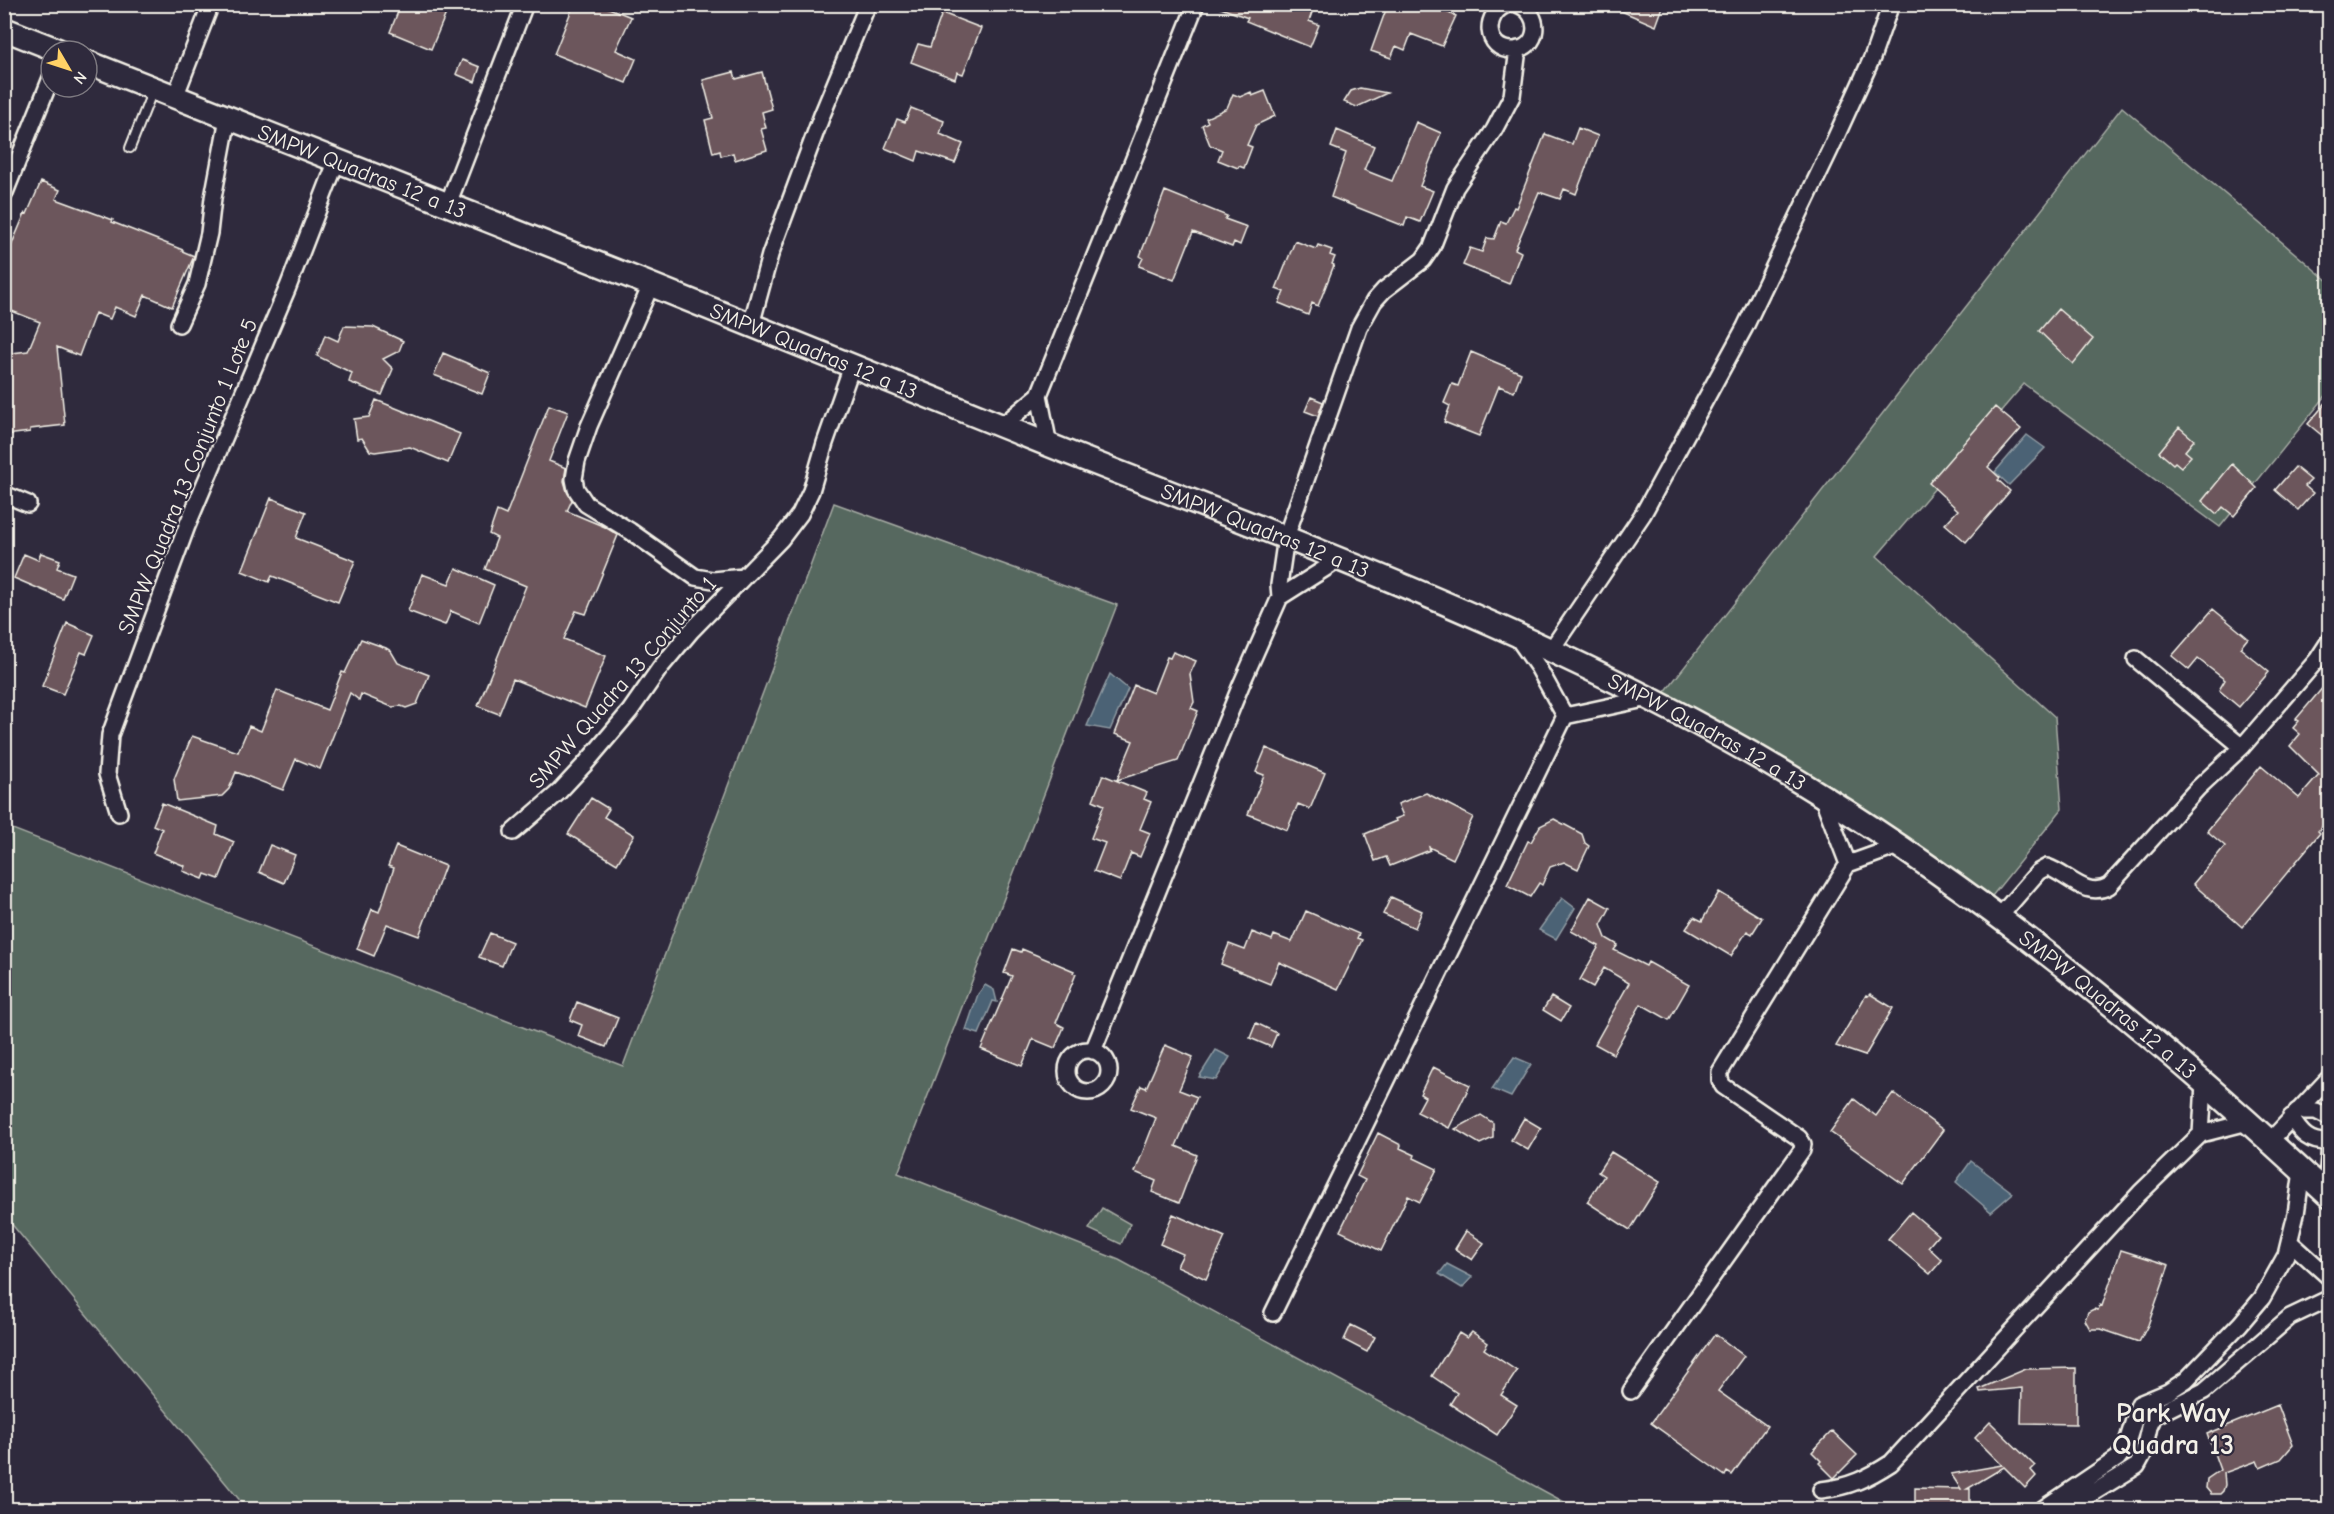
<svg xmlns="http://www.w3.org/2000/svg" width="2334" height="1514" viewBox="0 0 2334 1514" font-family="'Comic Neue',sans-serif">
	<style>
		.green { fill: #57675f; stroke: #a6aca4; stroke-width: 1.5 }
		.water { fill: #4b6275; stroke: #8f9ba3; stroke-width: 1.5 }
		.building { fill: #6c575b; stroke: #f4f1e8; stroke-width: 1.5 }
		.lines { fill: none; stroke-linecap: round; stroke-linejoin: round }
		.lane-casing { stroke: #f4f1e8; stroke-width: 12 }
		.street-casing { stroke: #f4f1e8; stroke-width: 20 }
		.secondary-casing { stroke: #f4f1e8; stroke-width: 27 }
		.lane { stroke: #2f2a3d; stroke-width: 8 }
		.street { stroke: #2f2a3d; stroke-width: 15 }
		.secondary { stroke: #2f2a3d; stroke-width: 22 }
		.labels { text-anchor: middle; stroke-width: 4.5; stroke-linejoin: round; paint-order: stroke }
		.street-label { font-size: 22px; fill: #f4f1e8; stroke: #2f2a3d }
		.district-label { font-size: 28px; font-weight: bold; fill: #f4f1e8; stroke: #2f2a3d }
	</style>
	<rect width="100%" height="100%" fill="#2f2a3d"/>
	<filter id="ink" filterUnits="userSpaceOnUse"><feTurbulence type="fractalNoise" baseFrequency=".0167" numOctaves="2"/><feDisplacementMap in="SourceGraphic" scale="12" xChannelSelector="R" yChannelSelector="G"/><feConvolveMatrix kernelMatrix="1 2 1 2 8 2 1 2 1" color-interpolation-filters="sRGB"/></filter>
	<g filter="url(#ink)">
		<path class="green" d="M2122,107L2329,282V392L2220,527L2024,384L1877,556L2055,717L2062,809L1984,906L1657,702Z
			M834,503L1117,605L898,1173L1119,1260L1577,1509H247L5,1216V826L623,1066Z
			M1102,1208L1130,1224L1121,1244L1089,1229Z"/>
		<path class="water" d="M2027,435L2045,448L2009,485L1995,472Z
			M1110,674L1128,689L1110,730L1087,726Z
			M1562,898L1575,908L1556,939L1539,930Z
			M985,985L994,990L997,1002L993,1001L979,1034L966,1030L978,994Z
			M1216,1050L1230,1057L1216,1080L1199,1077Z
			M1514,1057L1531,1064L1511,1097L1492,1089Z
			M1971,1161L2013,1193L1991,1212L1956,1182Z
			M1447,1264L1472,1277L1462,1288L1439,1274Z"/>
		<path class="building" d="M401,4H450L431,49L390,32Z
			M574,4H599L631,17L616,50L636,59L626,83L554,54Z
			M1218,4H1315L1309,21L1319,25L1310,47L1246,21L1248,18L1218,7Z
			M1388,4H1426L1456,16L1442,46L1411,34L1405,50L1396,46L1391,58L1371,51Z
			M1605,4H1664L1656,26Z
			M942,13L981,28L963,74L957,72L955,79L911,62L918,44L930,47Z
			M462,60L480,67L475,82L456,74Z
			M734,72L736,79L762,72L772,109L762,112L766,128L761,129L767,150L735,160L733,153L721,156L720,151L713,153L705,120L713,118L703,80Z
			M1360,88L1387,93L1357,107L1344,102L1351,91Z
			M1265,91L1275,116L1256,125L1247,145L1252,147L1244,168L1239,166L1238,168L1218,160L1222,150L1210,145L1202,125L1208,122L1206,118L1227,108L1233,94L1240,97L1251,92L1252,96Z
			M911,108L944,121L940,134L963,144L955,163L919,151L916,161L885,148L897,119L905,122Z
			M1416,122L1441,133L1420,186L1433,191L1420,222L1407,217L1404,226L1331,197L1346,153L1331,147L1337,130L1374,146L1364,170L1392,181Z
			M1578,128L1598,136L1576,194L1564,189L1560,199L1539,192L1515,249L1521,252L1509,284L1463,265L1470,248L1482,252L1487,238L1494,239L1501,221L1506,223L1514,207L1516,208L1545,134L1572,144Z
			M41,182L60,190L56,199L113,220L112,222L183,250L182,251L194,256L172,307L145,295L136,316L115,307L110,319L95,313L79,356L57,347L65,425L30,429V432L6,435L4,354L28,351L40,322L4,308V263L25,213L27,214Z
			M1165,191L1227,216L1225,219L1247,227L1240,245L1234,242L1232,247L1193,232L1174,280L1139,266L1143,258L1140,256Z
			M1295,241L1316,249L1318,245L1332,250L1330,255L1335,257L1332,264L1334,265L1318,306L1312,303L1308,315L1279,303L1284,292L1276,289Z
			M2058,309L2093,339L2073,364L2039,331Z
			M344,326L373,327L403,341L399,351L383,359L393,369L382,395L349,382L352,373L317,356L325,335L338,341Z
			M1471,352L1521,373L1514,392L1499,386L1479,436L1444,422L1450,406L1444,403L1452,384L1458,386Z
			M443,353L490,373L482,394L434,375Z
			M1311,397L1323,402L1318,416L1305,411Z
			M2330,398V442L2308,424Z
			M376,400L460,434L448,463L410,447L375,452L370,451L362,438L357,439L354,419L369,417Z
			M549,405L568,412L549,461L566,468L564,481L567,491L572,500L567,511L605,527L618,535L586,614L576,611L564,639L606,656L585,708L513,679L499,714L478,706L526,586L485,569L497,538L489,534L497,511L506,515Z
			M1995,407L2021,429L1988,467L2000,478L1998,480L2010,491L1966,542L1945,524L1958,510L1929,483Z
			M2179,427L2194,440L2185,451L2191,456L2181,467L2175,462L2173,464L2159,452Z
			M2232,464L2257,488L2234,516L2223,507L2217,514L2202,501Z
			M2295,467L2311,480L2305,486L2313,493L2298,510L2275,490Z
			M271,498L306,512L296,538L355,561L338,602L272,576L269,582L242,571Z
			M41,553L60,560L57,568L73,574L63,599L14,578L24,554L38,560Z
			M456,568L494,585L479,623L451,611L445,625L408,611L422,574L449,584Z
			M2213,609L2248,638L2240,648L2269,672L2239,707L2219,690L2225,680L2198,659L2189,670L2172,656Z
			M67,623L94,635L86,654L81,652L63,694L42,686Z
			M361,639L386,648L391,651L398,663L429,675L417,704L406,708L401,706L392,707L361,694L359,700L350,693L320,769L296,759L283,790L236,772L229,789L222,796L177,801L174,779L192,736L238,752L249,726L261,731L277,690L327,710L342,672L345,673Z
			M1173,652L1196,661L1190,674L1194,702L1191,708L1198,711L1178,761L1117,780L1133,741L1115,734L1134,685L1153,693L1167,657L1170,658Z
			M2330,679V818L2318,831L2320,833L2242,927L2193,884L2225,846L2207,831L2261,766L2299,798L2319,775L2290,746L2300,734L2293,728L2299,721L2296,719Z
			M1266,748L1325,773L1310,809L1298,804L1287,830L1248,814L1264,775L1256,772Z
			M1103,775L1147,793L1144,799L1151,802L1140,829L1150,833L1140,857L1131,853L1120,881L1094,871L1105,843L1091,838L1104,805L1093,800Z
			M1426,793L1473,817L1453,859L1429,847L1430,850L1390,866L1386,857L1375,861L1365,834L1396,821L1395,819L1403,816L1398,804Z
			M591,798L609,809L604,817L634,835L617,864L568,834Z
			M162,803L218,826L216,834L234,842L219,879L205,874L203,879L183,871L185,866L153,853L162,829L153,825Z
			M1554,819L1582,834L1585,843L1589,846L1578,869L1564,862L1550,867L1542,885L1539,883L1530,897L1507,885L1528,841L1531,842L1540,826Z
			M270,845L295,855L284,883L259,872Z
			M396,846L445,866L419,936L387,924L374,956L357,949L372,909L379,912L394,868L388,866Z
			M1719,892L1762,918L1752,934L1747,931L1731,956L1686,929L1694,917L1702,921Z
			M1391,897L1422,911L1415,928L1383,914Z
			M1590,897L1610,908L1601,925L1606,938L1618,945L1614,950L1646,966L1648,962L1689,985L1669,1020L1641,1004L1613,1054L1595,1044L1629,983L1604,968L1593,987L1580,980L1599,946L1571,931Z
			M1306,911L1359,934L1357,938L1362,940L1338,989L1279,962L1270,984L1221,964L1229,944L1245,950L1252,932L1272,940L1274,935L1292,942Z
			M490,933L512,942L502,966L479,957Z
			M1013,949L1021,952L1022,949L1074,971L1073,973L1076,974L1056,1023L1064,1027L1055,1048L1033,1039L1022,1066L981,1049L1012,976L1004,973Z
			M1870,994L1893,1008L1865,1056L1836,1046L1866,995L1868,996Z
			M1551,997L1569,1008L1561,1021L1543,1010Z
			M577,1002L618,1018L606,1047L578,1036L582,1025L570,1020Z
			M1256,1023L1277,1033L1271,1047L1250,1038Z
			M1165,1045L1193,1057L1179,1090L1197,1097L1176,1146L1197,1155L1179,1203L1152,1192L1156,1181L1135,1172L1156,1118L1131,1108L1141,1086L1146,1088Z
			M1433,1067L1470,1085L1449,1128L1417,1112L1425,1097L1420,1094Z
			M1893,1093L1943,1130L1903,1184L1830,1132L1854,1099L1876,1116Z
			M1481,1115L1493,1123V1138L1480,1144L1455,1129Z
			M1524,1118L1541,1128L1528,1150L1511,1140Z
			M1378,1133L1401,1145L1400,1148L1415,1155L1414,1158L1437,1169L1420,1202L1408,1196L1381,1251L1340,1231L1365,1180L1357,1176Z
			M1611,1152L1660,1182L1630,1230L1587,1202L1604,1176L1598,1172Z
			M1911,1212L1938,1235L1928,1247L1942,1260L1930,1274L1888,1239Z
			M1173,1214L1225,1237L1206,1279L1177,1266L1183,1254L1160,1244Z
			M1466,1231L1484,1243L1472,1260L1455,1249Z
			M2121,1250L2169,1265L2148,1325L2139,1342L2101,1329H2090L2085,1320L2088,1312L2094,1309L2098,1310L2100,1305L2102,1306Z
			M1351,1325L1375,1337L1367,1352L1344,1340Z
			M1472,1332L1488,1343L1484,1349L1517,1371L1501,1395L1517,1405L1497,1435L1450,1404L1457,1393L1432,1376L1459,1333L1467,1338Z
			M1715,1334L1744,1356L1718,1391L1767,1426L1732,1475L1727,1472L1725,1476L1651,1423Z
			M2076,1368V1424L2021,1423L2022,1388L1980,1392L1979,1389L2026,1369Z
			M2278,1405L2293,1445L2281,1459L2260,1468L2257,1461L2224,1473L2225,1485L2223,1491L2220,1494H2211L2206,1488L2207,1479L2220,1470L2207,1434Z
			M1990,1422L2035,1466L2031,1470L2036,1476L2025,1488L2004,1467L1967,1489H1970V1509H1915V1488L1961,1489L1951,1474L2002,1465L1975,1438Z
			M1832,1431L1857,1455L1834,1478L1819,1463L1821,1461L1812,1452Z"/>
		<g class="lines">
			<g class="lane-casing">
				<path id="lane" d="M130,148L153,90"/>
			</g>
			<g class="street-casing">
				<path id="street" d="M1508,4C1482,13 1485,50 1512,50C1540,50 1543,13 1517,4
					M175,97L211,4
					M4,195L51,78
					M448,204L525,4
					M651,285L589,426L577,461L574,479L576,489L586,504L630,531L695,577L713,580L744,577
					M179,324L197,284L209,233L213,198L228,118
					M751,325L770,255L822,115L868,4
					M1039,395L1049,445
					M1003,425L1039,395L1196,4
					M4,494L28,504
					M1280,597L1340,559
					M1517,637L1538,667L1565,716
					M1551,650L1643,514L1745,327L1830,150L1872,58L1891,4
					M2136,659L2242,747
					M1565,716L1649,698
					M1822,796L1848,864
					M119,813L107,774L110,735L187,526L288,287L337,160
					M513,832L559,792L586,763L630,711L660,668L691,631L781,539L800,514L811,491L825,443L852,366
					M1999,917L2038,872L2047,867C2068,874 2086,899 2109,886L2198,788L2242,747L2317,660L2330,640
					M1067 1071a21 21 0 1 1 42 0a21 21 0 1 1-42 0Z
					M1093,1051L1241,685L1280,597L1279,585L1286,537L1359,328L1374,301L1384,290L1423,260L1432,247L1455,188L1494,130L1512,96L1518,49
					M2297,1111H2316L2330,1118
					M2291,1117C2301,1134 2309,1143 2330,1142
					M2201,1134L2204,1084
					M2270,1141L2330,1077
					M2326,1193L2330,1144
					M2290,1242L2330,1278
					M1273,1313L1565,716
					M1631,1391L1802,1150L1803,1144L1799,1138L1723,1086L1720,1080V1072L1848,864L1898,846
					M1821,1490C1849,1487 1868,1478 1891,1463L2140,1193L2201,1134L2248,1122
					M2041,1510L2118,1458L2125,1449L2139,1404L2168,1392L2186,1380L2240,1324L2262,1298L2286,1255L2296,1214L2302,1171
					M2065,1510L2137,1466L2143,1455L2149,1427L2154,1416L2204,1391L2290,1317L2330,1298"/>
			</g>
			<g class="secondary-casing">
				<g id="secondary">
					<path d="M4,29L60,51"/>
					<path id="s1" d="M87,62C272,136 458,208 644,282C786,338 927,397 1069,453C1324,553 1588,649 1821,795C2005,910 2172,1049 2330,1197"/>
				</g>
			</g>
			<use href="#lane" class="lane"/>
			<use href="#street" class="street"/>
			<use href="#secondary" class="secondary"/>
		</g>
	</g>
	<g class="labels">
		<g class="street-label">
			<text dy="8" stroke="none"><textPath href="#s1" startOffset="296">SMPW Quadras 12 a 13</textPath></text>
			<text dy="8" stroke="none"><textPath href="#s1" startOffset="782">SMPW Quadras 12 a 13</textPath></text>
			<text transform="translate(187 476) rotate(-68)" y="8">SMPW Quadra 13 Conjunto 1 Lote 5</text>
			<text dy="8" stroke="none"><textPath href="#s1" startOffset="1268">SMPW Quadras 12 a 13</textPath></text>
			<text transform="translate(622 682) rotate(-49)" y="8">SMPW Quadra 13 Conjunto 1</text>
			<text dy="8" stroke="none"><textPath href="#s1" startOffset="1754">SMPW Quadras 12 a 13</textPath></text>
			<text dy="8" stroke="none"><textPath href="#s1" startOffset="2240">SMPW Quadras 12 a 13</textPath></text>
		</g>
		<g class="district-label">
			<text x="2173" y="1422">Park Way<tspan x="2173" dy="32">Quadra 13</tspan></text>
		</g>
	</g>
	<rect width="2334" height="1514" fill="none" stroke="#2f2a3d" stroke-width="24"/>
	<rect x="12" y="12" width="2310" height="1490" fill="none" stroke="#f4f1e8" stroke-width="2" filter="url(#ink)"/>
	<g transform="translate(69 69) rotate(129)"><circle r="28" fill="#2f2a3d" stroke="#7e7a81" stroke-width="1.5"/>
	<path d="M0-4.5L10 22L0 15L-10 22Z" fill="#ffd166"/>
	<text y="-9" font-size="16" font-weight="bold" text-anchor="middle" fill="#f4f1e8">N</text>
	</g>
</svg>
